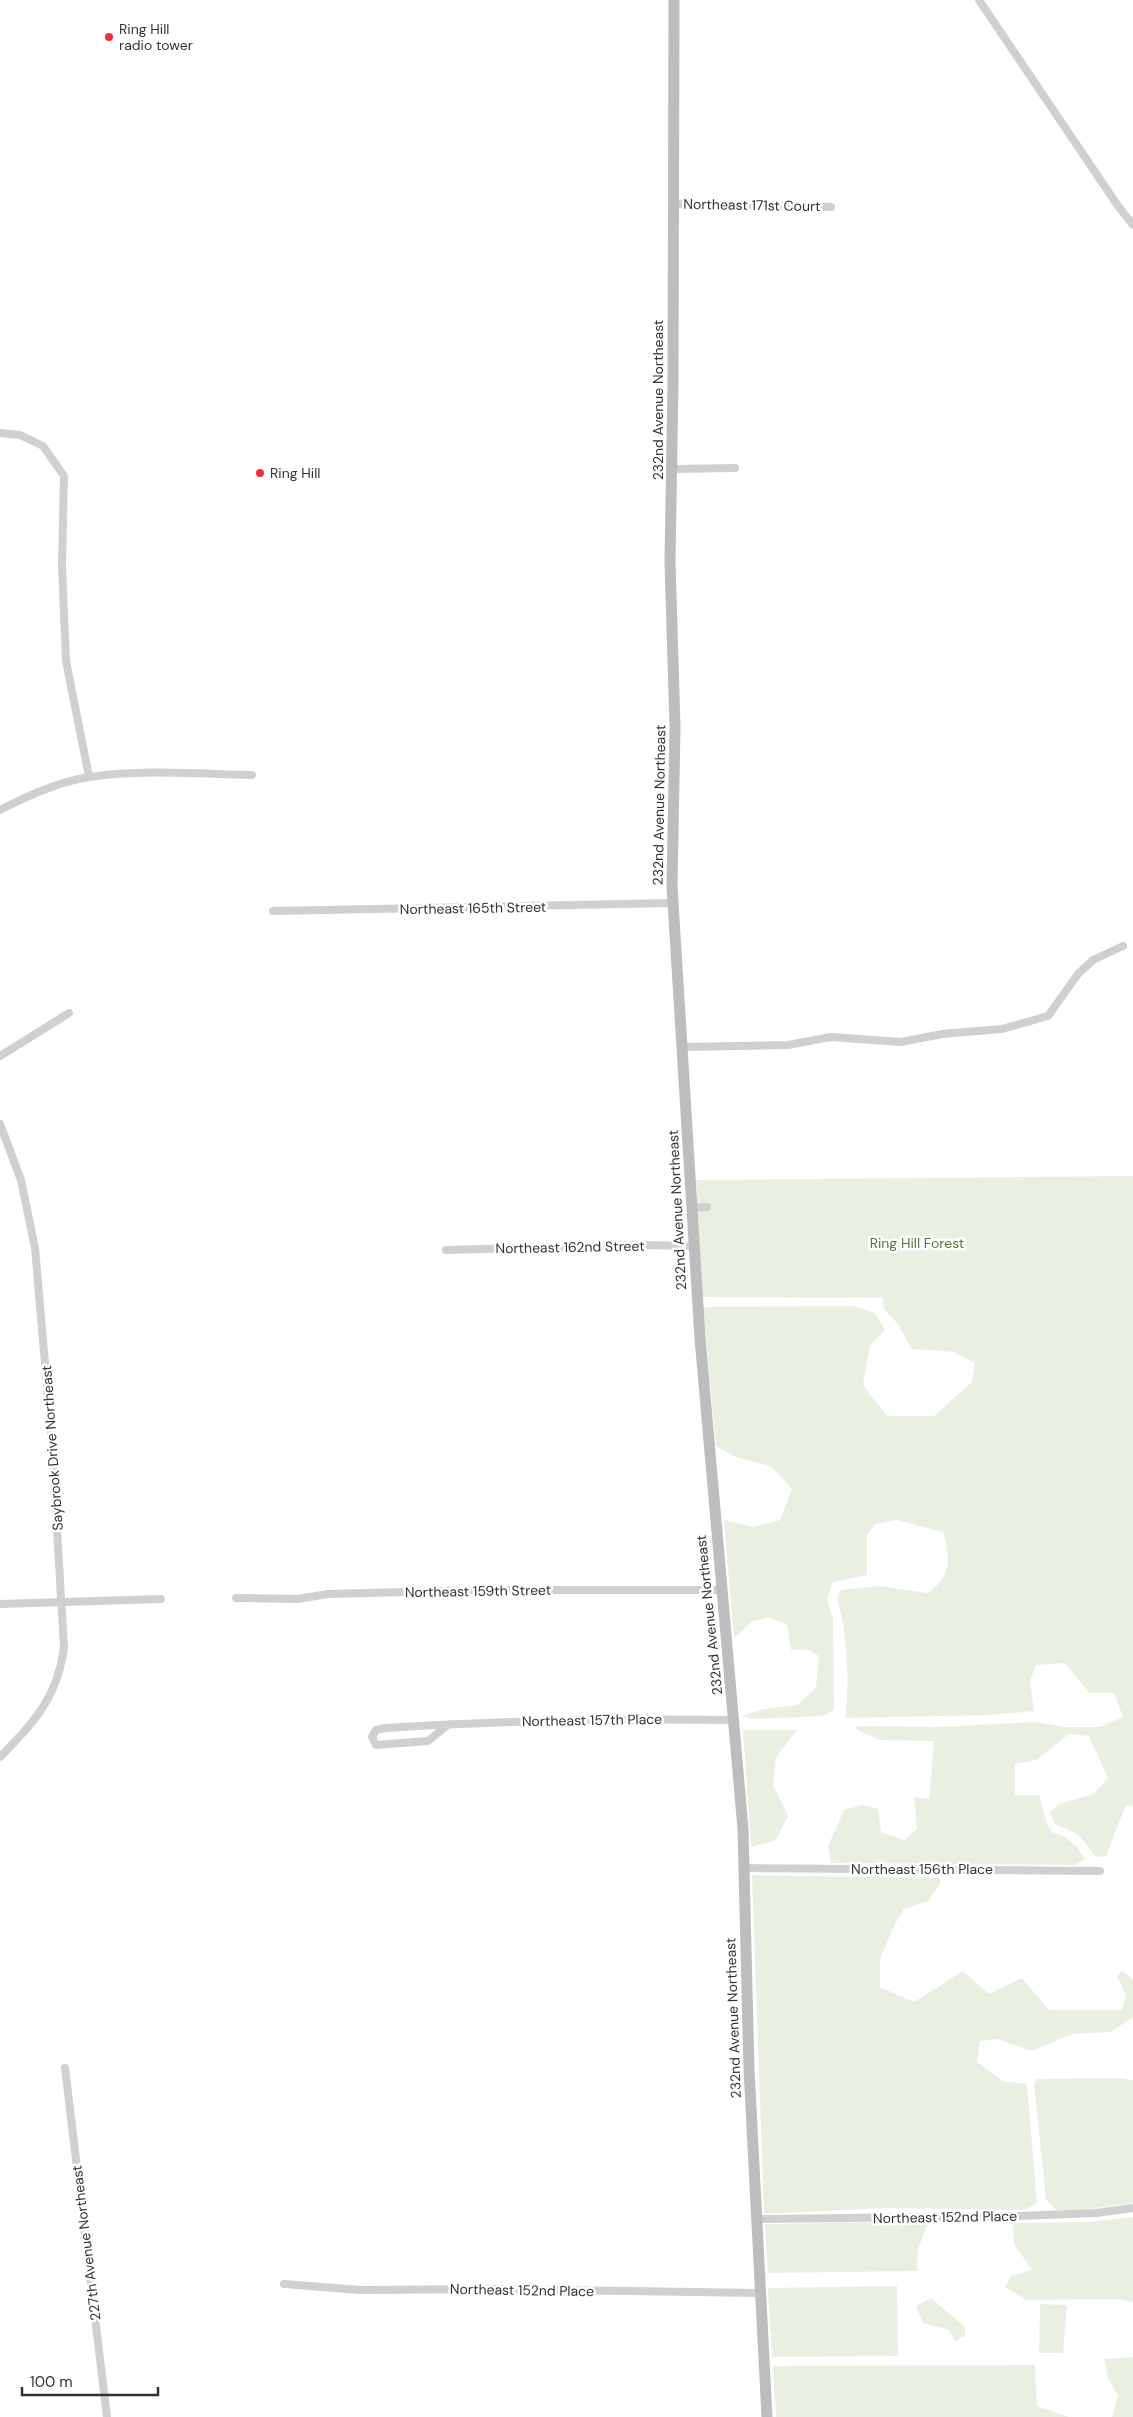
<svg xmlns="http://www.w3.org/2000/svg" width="1133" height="2417" viewBox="0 0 1133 2417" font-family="'DM Sans',sans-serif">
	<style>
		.green { fill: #eaf0e1 }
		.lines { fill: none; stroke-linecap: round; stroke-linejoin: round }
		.street { stroke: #d0d0d0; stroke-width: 8 }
		.secondary { stroke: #bdbdbd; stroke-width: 11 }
		.poi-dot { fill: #f42a41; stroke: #fff; stroke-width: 2 }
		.labels { text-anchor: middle; stroke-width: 5; stroke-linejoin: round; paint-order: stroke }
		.poi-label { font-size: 14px; fill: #333; stroke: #fff; text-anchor: start }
		.street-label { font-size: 14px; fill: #333; stroke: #fff }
		.park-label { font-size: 14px; fill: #58743b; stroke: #fff }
	</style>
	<rect width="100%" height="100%" fill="#fff"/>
	<path class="green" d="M1133,1176V1806L1126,1805L1106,1856L1096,1857L1079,1835L1055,1824L1050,1813L1059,1804L1093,1794L1108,1778L1089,1736L1069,1734L1036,1760L1015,1764V1795H1039L1047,1824L1052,1832L1065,1837L1077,1847L1085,1859L1074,1865L831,1863L828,1846L844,1810L862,1805L878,1809L881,1832L904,1840L917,1829L914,1797L929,1799L934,1741L881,1740L857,1730L856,1726L939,1727L1034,1722L1065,1727H1100L1123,1717L1114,1693H1089L1065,1663L1036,1665L1030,1681L1034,1711L990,1715L845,1718C850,1684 847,1631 837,1598L841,1590L879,1586L928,1593C952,1576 950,1558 943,1532L896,1520L875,1524L867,1535V1575L833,1582L827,1598L833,1619L834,1710L823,1716L754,1719L741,1716L763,1709L797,1705L816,1688L819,1656L808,1650H791L787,1625L768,1617L751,1622L734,1638L724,1520L753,1527L780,1520L792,1489L772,1467L736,1457L716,1446L703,1307L854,1306L875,1313L885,1330L870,1345L863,1385L887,1416H934L972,1382L975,1363L954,1352L912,1349L897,1323L883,1308V1298L702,1297L696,1180Z
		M743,1730H797L776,1757L773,1785L788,1816L776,1840L751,1847Z
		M752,1875L940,1878V1884L928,1901L904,1909L895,1924L880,1959V1987L914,2002L963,1971L989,1994L1022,1978L1049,2010H1122L1126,1995L1117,1976L1122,1971L1133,1979V2017L1111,2032L1072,2034L1032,2051L997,2039L980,2041L977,2062L1003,2081L1027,2084L1037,2203L1025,2210L888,2208L764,2214Z
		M1119,2078L1133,2080V2203L1081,2210H1056L1046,2199L1034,2084L1037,2079Z
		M1133,2217V2302L1117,2299L1026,2300L1005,2287L1011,2276L1032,2270L1014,2244L1013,2223L1088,2222Z
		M896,2222L928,2223L918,2249L917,2271L768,2273L765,2224Z
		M897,2286L898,2356L772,2357L768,2288Z
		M931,2298L965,2327V2336L955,2341L949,2330L923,2323L916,2306Z
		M1040,2304L1067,2305L1063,2353H1039Z
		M1133,2357V2417H1112L1118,2396L1108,2378L1104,2359Z
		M1035,2365L1037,2406L1069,2417H776L773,2366Z"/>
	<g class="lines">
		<path class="street" d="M979,0L1118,206L1133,225
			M673,204L831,207
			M0,433L20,435L43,446L64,476L62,566L66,661L89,777
			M672,469L735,468
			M0,810C27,796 60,781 90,777C142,769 199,774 252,775
			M273,911L673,903
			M682,1047L788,1045L831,1037L901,1042L942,1034L1002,1029L1048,1016L1078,974L1093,960L1123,946
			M0,1056L69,1013
			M0,1124L21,1180L35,1248L52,1444L64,1648C57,1698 35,1721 0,1757
			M692,1208L707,1207
			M446,1250L638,1245L694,1246
			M236,1598L297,1599L328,1594L483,1590H720
			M0,1604L161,1599
			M449,1724L428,1741L376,1745L372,1737L376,1730L385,1728C501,1721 618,1718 734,1720
			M744,1868L1100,1871
			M65,2068L107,2417
			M756,2219L1018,2216L1096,2213L1133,2208
			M284,2284L360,2290L498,2289L760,2293"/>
		<path class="secondary" d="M674,0L673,383L670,562L675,727L672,886L700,1338L743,1829L749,2069L767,2417"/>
	</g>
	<g class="poi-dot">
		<circle cx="109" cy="37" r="5"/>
		<circle cx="260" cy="473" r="5"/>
	</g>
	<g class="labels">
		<g class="poi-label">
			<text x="119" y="34">Ring Hill<tspan x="119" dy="16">radio tower</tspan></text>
			<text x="270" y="478">Ring Hill</text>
		</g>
		<g class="street-label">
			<text transform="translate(752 205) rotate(1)" y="5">Northeast 171st Court</text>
			<text transform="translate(658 400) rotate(-90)" y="5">232nd Avenue Northeast</text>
			<text transform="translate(659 805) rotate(-89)" y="5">232nd Avenue Northeast</text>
			<text transform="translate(473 908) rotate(-1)" y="5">Northeast 165th Street</text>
			<text transform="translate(677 1210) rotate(-93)" y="5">232nd Avenue Northeast</text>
			<text transform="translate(570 1247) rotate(-1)" y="5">Northeast 162nd Street</text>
			<text transform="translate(52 1448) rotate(-94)" y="5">Saybrook Drive Northeast</text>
			<text transform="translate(478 1591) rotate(-1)" y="5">Northeast 159th Street</text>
			<text transform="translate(709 1615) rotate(-96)" y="5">232nd Avenue Northeast</text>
			<text transform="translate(592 1720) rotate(-1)" y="5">Northeast 157th Place</text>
			<text x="922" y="1874">Northeast 156th Place</text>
			<text transform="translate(733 2018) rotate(-92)" y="5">232nd Avenue Northeast</text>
			<text transform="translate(945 2217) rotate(-1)" y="5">Northeast 152nd Place</text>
			<text transform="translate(86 2243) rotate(-97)" y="5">227th Avenue Northeast</text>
			<text transform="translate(522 2290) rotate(1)" y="5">Northeast 152nd Place</text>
		</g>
		<g class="park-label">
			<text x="917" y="1248">Ring Hill Forest</text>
		</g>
	</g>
	<path d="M22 2387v8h136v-8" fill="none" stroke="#333333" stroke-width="2.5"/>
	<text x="30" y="2387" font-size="15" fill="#333333" stroke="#ffffff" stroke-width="4" paint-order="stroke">100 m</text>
</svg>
